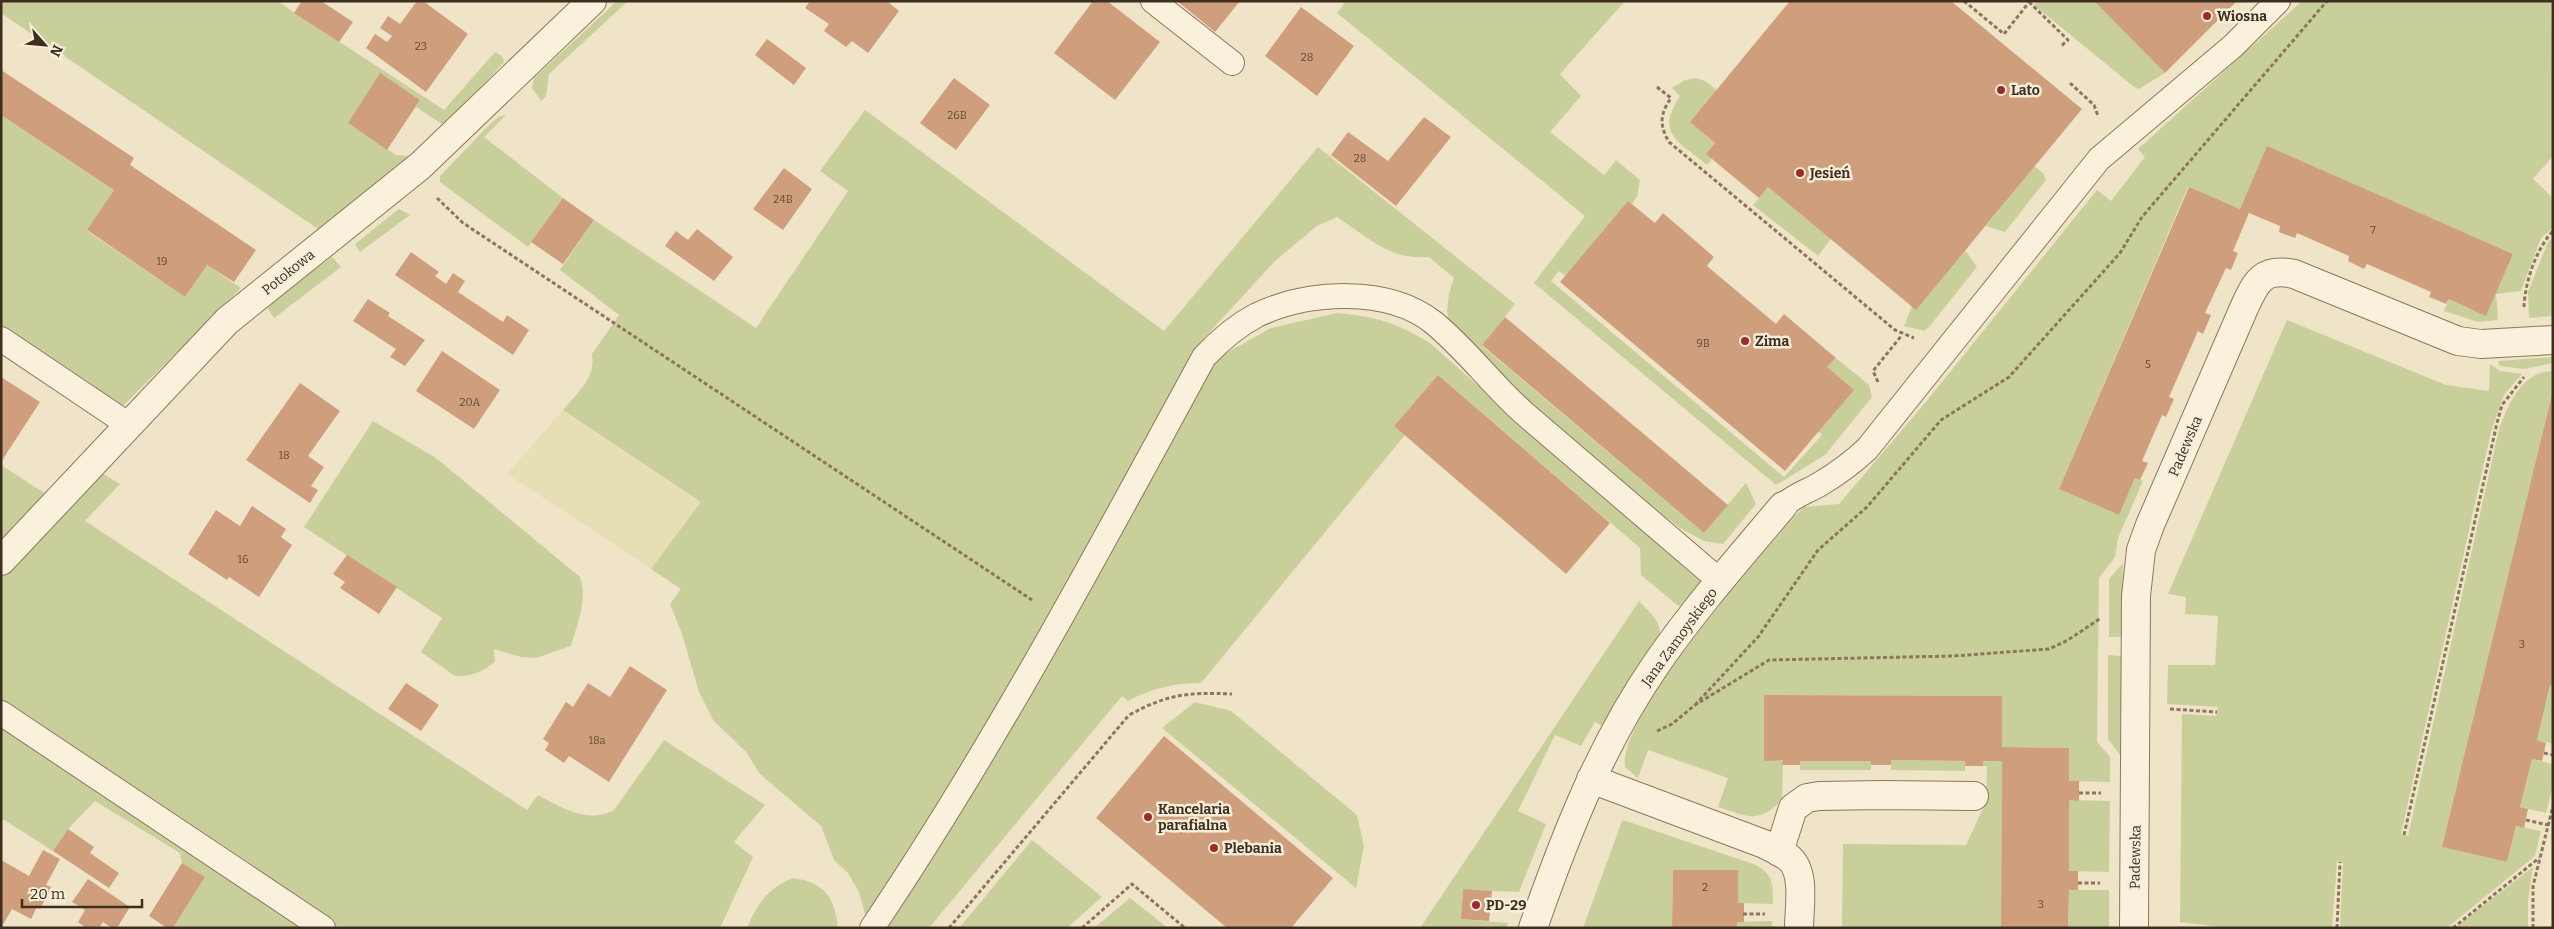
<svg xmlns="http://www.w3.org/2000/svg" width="2554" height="929" viewBox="0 0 2554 929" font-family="Bitter,serif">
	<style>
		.farmland { fill: #e6deb5 }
		.green { fill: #c9cf9b }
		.building { fill: #cf9f7d }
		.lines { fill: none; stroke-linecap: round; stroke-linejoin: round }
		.service-casing { stroke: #8d765c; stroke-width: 26 }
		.minor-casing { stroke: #8d765c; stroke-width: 30 }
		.path { stroke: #8d765c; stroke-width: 3; stroke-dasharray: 4 2.5; stroke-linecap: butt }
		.service { stroke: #faf1dc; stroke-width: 24 }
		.minor { stroke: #faf1dc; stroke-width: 28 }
		.poi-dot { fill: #9e2a2b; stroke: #f7eed8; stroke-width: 2 }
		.labels { text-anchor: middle; stroke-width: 5; stroke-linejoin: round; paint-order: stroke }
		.number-label { font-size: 11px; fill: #624a37 }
		.poi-label { font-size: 14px; font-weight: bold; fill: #3d2e20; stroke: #f7eed8; text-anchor: start }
		.street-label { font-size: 14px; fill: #3d2e20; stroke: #f7eed8 }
	</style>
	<rect width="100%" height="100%" fill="#f0e4c8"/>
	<path class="farmland" d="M563,410L702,503L651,569L507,474Z"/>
	<path class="green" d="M1,1H277L444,110L495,52L502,56L504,62L445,126L416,107L420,100L380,74L348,123L396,155L409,156L318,229L1,13Z
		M617,1H628L549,74L546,96L541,101L532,88L534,78Z
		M1346,1H1625L1560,74L1581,96L1550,132L1604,175L1616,160L1640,180L1637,197L1632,204L1628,201L1566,276L1559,271L1551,281L1784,477L1822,435L1818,431L1827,367L1836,358L1869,385L1872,397L1825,455L1776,485L1534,283L1585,216L1337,13Z
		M2038,1H2094L2165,73L2139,89L2134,87L2034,5Z
		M2302,1H2551L2553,156L2533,179L2553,198V228L2541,238L2521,291L2496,294L2498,320L2478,322L2444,311L2449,299L2486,315L2513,254L2267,147L2240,209L2188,187L2059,489L2119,515L2135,478L2143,481L2118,538L2115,557L2099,578L2097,742L2110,757V782L2069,781V748L2002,747V696L1764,695V760H1783L1782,799C1760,825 1746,816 1718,807L1728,778L1648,750L1638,778L1625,767C1618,714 1765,552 1803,507L1839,504L1925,403L2097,190L2111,201L2145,157L2138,149Z
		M1696,78L1705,81L1717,90L1690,122L1715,143L1706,154L1712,159L1707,165C1678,141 1655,134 1680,96L1672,88L1685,80Z
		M865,110L1164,331L1318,147L1515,304L1482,346L1704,533L1746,483L1756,504L1723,544L1704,541L1680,528L1575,447L1494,373L1450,324L1447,311L1449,293L1454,278L1429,257C1389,260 1369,238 1337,217L1317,226L1275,261L1194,349L1133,465L963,768L866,917L859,892L848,873L834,860L821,826L760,774L746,752L713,720L699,692L682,634L670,604L681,589L651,569L701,502L563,410C578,392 596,378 592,354L619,315L560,270L594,220L756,328L848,191L820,171Z
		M1,115L114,190L87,231L185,297L207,265L241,288L124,405L111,400L1,325Z
		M506,115L484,137L563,198L528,247L440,182V176L491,123L500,116Z
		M2034,166L2043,173L2046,180L2005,232L1986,226Z
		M1768,187L1831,239L1818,256L1753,205Z
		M399,209L410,215L360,252L355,244Z
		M2553,237V316L2529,318L2528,292L2548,242Z
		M1965,250L1977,267L1929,327L1924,331L1904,326L1912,306L1916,309Z
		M332,257L341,267L274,318L267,307L268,304Z
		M1337,313C1377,317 1396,322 1431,344L1702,583L1684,607L1677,605L1641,575L1640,548L1438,375L1394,426L1405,435L1201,683C1175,683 1152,688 1128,701L1122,696L929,928H886L942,842L1182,414L1219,357L1271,328Z
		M2287,320L2446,385L2489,391L2490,364L2500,371L2522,374L2504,395L2491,432L2401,834L2408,836L2499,429C2508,405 2522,371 2553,371V392L2443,847L2507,862L2516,826L2541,831L2535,856L2447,928H2340L2343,863L2337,861L2332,928H2228L2180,922L2182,714L2216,716L2218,707L2167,704L2168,665H2215L2218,616L2185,614L2186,597L2168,594Z
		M2553,357V363L2524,369L2500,366L2498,361Z
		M373,421L436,458L580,577C588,599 577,624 571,646L536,658L521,657L494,649L495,662C482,672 471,677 455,676L421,652L442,618L304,527Z
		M1,465L46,494L1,542Z
		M100,472L120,484L85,521L527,810L538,795C561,808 589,824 614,810L664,740L765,805L734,842L753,857L720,928H340L85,760L1,700V578Z
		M2123,563L2122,637H2109V579Z
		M1639,601C1649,612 1661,620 1660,636L1602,726L1595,722L1581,746L1555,735L1518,811L1546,824L1519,892L1463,890L1461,919L1508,923L1506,928H1420Z
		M2108,655L2122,656L2120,755L2108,739Z
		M2550,685H2553V744L2537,740Z
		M1195,702L1231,711L1357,815L1364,846L1356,888L1162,728Z
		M1,723L305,928H173L205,877L182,863L180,853L95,801L68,829L53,851L1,818Z
		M2532,759L2553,764V785L2546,813L2520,807Z
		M1891,760L1965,761V771L1891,770Z
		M1800,761H1871V770H1800Z
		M1983,761H2002L2001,928H1842L1843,844L1966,845L1986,802L1987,766H1983Z
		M2069,800L2110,801L2109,872L2069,871Z
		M1622,821H1626L1756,865C1775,876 1772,884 1773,904L1738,903V870H1673L1672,928H1583Z
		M1032,840L1102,897L1067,928H959Z
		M2533,867L2528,900V928H2454Z
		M793,878C824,882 835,897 838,928H747C757,904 769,887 793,878Z
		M2069,890H2109V928H2068Z
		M1130,898L1168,928H1094Z
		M1772,921V928H1737V922Z"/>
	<path class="building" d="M302,1H321L353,22L339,42L294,13Z
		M417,1H423L468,34L426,92L366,48L375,34L387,42L392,36L380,28L388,16L400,24Z
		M810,1H887L899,11L868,53L852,41L846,47L824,31L829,24L805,8Z
		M1093,1H1107L1160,42L1115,100L1054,53Z
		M1177,1H1240L1215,32Z
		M1790,1H1951L2082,109L1916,310L1768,187L1759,198L1712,159L1706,154L1715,143L1690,122Z
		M2094,1H2237L2165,73Z
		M1301,7L1354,46L1317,96L1265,56Z
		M767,39L806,68L794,85L755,55Z
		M1,70L134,158L130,165L256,250L234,282L207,265L185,297L87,230L114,190L1,115Z
		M380,73L420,100L387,150L348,123Z
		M954,78L990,105L956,150L920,123Z
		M1424,117L1451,137L1396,206L1331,155L1348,132L1388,161Z
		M2267,146L2513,254L2486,316L2449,299L2446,304L2437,300L2429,297L2431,292L2367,264L2364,269L2348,261L2349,256L2297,233L2295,238L2279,232L2280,226L2249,213L2233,251L2238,253L2231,270L2226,268L2205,313L2211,315L2203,334L2198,331L2169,397L2174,399L2166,417L2162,415L2142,461L2148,463L2140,480L2135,478L2119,515L2059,489L2189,187L2240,209Z
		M784,168L812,189L783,230L753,209Z
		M563,198L594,220L563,264L531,242Z
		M1628,201L1655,223L1663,213L1714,257L1707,266L1776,324L1784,314L1836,358L1827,367L1854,390L1785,471L1560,282Z
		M697,229L733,257L714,281L665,246L676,231L688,240Z
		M411,252L439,272L435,276L446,284L453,273L465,281L458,292L503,322L507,315L529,330L513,355L395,275Z
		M368,299L390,313L388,316L425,340L405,366L390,357L396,349L353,321Z
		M1505,317L1728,505L1704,533L1482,345Z
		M442,351L500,390L474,429L416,391Z
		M1438,375L1610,523L1566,574L1394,426Z
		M1,377L40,402L1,462Z
		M300,383L340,411L308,456L324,467L311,486L318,490L310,503L246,460Z
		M2552,395L2553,685H2550L2537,740L2546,743L2542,761L2532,759L2520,807L2528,809L2524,828L2516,826L2507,862L2442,847Z
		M252,506L286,529L281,537L292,545L259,597L229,577L227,580L188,554L216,510L240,526Z
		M347,555L397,587L379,614L340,588L345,582L333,574Z
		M630,666L667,690L609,782L569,756L564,763L545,750L549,743L543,739L566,702L573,707L588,683L610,697Z
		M406,683L439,705L421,731L388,709Z
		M1764,695L2002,696V747L2069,748V781H2079V801L2069,800V871H2078V890H2069L2068,928H2001L2002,761H1983V766H1965V761L1891,760V765H1871V761H1800V765H1782L1783,760L1764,761Z
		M1164,736L1333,878L1291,928H1227L1096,818Z
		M68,829L94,847L90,853L119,873L109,888L53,851Z
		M43,850L60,859L46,885L52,887L40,909L37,907L31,919L12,909L1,928V860L29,876Z
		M182,863L205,877L173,928H167L149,916Z
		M1673,870H1738V903H1744V922H1737V928H1672Z
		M88,879L130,907L117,928H112L103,922L99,928H86L78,922L85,910L72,902Z
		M1463,889L1492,891L1489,921L1461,919Z"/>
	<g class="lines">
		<g class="service-casing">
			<path id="service" d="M1153,1L1232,63
				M1,339L129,425
				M1783,506C1794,495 1807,492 1820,484C1837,474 1852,463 1867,449L2099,159L2233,46L2278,1
				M1,713L323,928
				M872,928C995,745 1099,550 1204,357C1220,340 1236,326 1257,315C1308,291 1388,286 1434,323C1467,350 1493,386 1525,414C1590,469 1655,525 1720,581"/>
		</g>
		<g class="minor-casing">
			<path id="minor" d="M1,561L227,321L420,166L592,1
				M1591,779L1764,844C1772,848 1781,852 1789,858C1806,872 1799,908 1799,928
				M1779,852L1793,808L1807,798L1819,796L1882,795L1974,796
				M1533,928C1565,836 1601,744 1657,663C1695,608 1740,557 1783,506
				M2134,928L2136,596L2141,550L2150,525L2244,308C2256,282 2262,267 2294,274L2458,341L2481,344L2553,340"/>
		</g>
		<path class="path" d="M1964,1L2004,34L2030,1
			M2029,2L2068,40L2061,46
			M2070,83L2094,105L2098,116
			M1657,87L1671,98C1660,114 1659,125 1669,142L1895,330L1914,338
			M437,198L463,223L1032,600
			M2524,307C2525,282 2536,249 2553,231
			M1878,382L1873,371L1902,335
			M1695,705L1758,637L1818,550L1867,507L1941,420L2009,377L2120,253L2142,217L2327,1
			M2170,709L2217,712
			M1657,731L1672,724L1695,705L1769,660L1953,656L2049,649L2068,640L2101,618
			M2544,753L2553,755
			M2079,793H2101
			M2526,820L2548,825
			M2404,835L2497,423L2502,405L2524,377
			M2078,883H2100
			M1743,914H1765
			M949,928L1129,715C1168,694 1188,692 1232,694
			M1082,928L1132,884L1185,928
			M2337,928L2340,862
			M2453,928L2539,858
			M2533,928V886L2553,806"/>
		<use href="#service" class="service"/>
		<use href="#minor" class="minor"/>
	</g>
	<g class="poi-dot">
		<circle cx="2207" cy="16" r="5"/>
		<circle cx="2001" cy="90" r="5"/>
		<circle cx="1800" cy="173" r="5"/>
		<circle cx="1745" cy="341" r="5"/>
		<circle cx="1148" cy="817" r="5"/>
		<circle cx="1214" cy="848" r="5"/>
		<circle cx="1476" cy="905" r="5"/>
	</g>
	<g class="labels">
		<g class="number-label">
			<text x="421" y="50">23</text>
			<text x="1307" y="61">28</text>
			<text x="957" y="119">26B</text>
			<text x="1360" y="162">28</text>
			<text x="783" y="203">24B</text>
			<text x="2373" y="234">7</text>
			<text x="162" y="265">19</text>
			<text x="1703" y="347">9B</text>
			<text x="2148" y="368">5</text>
			<text x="470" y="406">20A</text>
			<text x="284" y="459">18</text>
			<text x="243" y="563">16</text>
			<text x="2522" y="648">3</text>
			<text x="597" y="744">18a</text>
			<text x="1705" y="891">2</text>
			<text x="2041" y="908">3</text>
		</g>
		<g class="poi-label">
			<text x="2217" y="21">Wiosna</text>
			<text x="2011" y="95">Lato</text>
			<text x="1810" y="178">Jesień</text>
			<text x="1755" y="346">Zima</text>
			<text x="1158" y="814">Kancelaria<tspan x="1158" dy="16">parafialna</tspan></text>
			<text x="1224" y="853">Plebania</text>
			<text x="1486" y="910">PD-29</text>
		</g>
		<g class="street-label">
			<text transform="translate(288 272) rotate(-39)" y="5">Potokowa</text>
			<text transform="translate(2185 446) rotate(-67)" y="5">Padewska</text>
			<text transform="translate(1679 637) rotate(-54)" y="5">Jana Zamoyskiego</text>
			<text transform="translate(2135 857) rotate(-89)" y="5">Padewska</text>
		</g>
	</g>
	<rect width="2554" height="929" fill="none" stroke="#3d2e20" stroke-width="5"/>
	<g transform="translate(45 45) rotate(117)" stroke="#f7eed8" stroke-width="4" paint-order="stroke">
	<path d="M0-4L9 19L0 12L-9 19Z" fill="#3d2e20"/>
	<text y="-8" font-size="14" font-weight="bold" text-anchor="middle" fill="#3d2e20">N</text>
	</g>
	<path d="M22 899v8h120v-8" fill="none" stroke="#3d2e20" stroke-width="2.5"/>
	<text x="30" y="899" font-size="15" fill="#3d2e20" stroke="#f7eed8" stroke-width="4" paint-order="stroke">20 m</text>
</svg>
